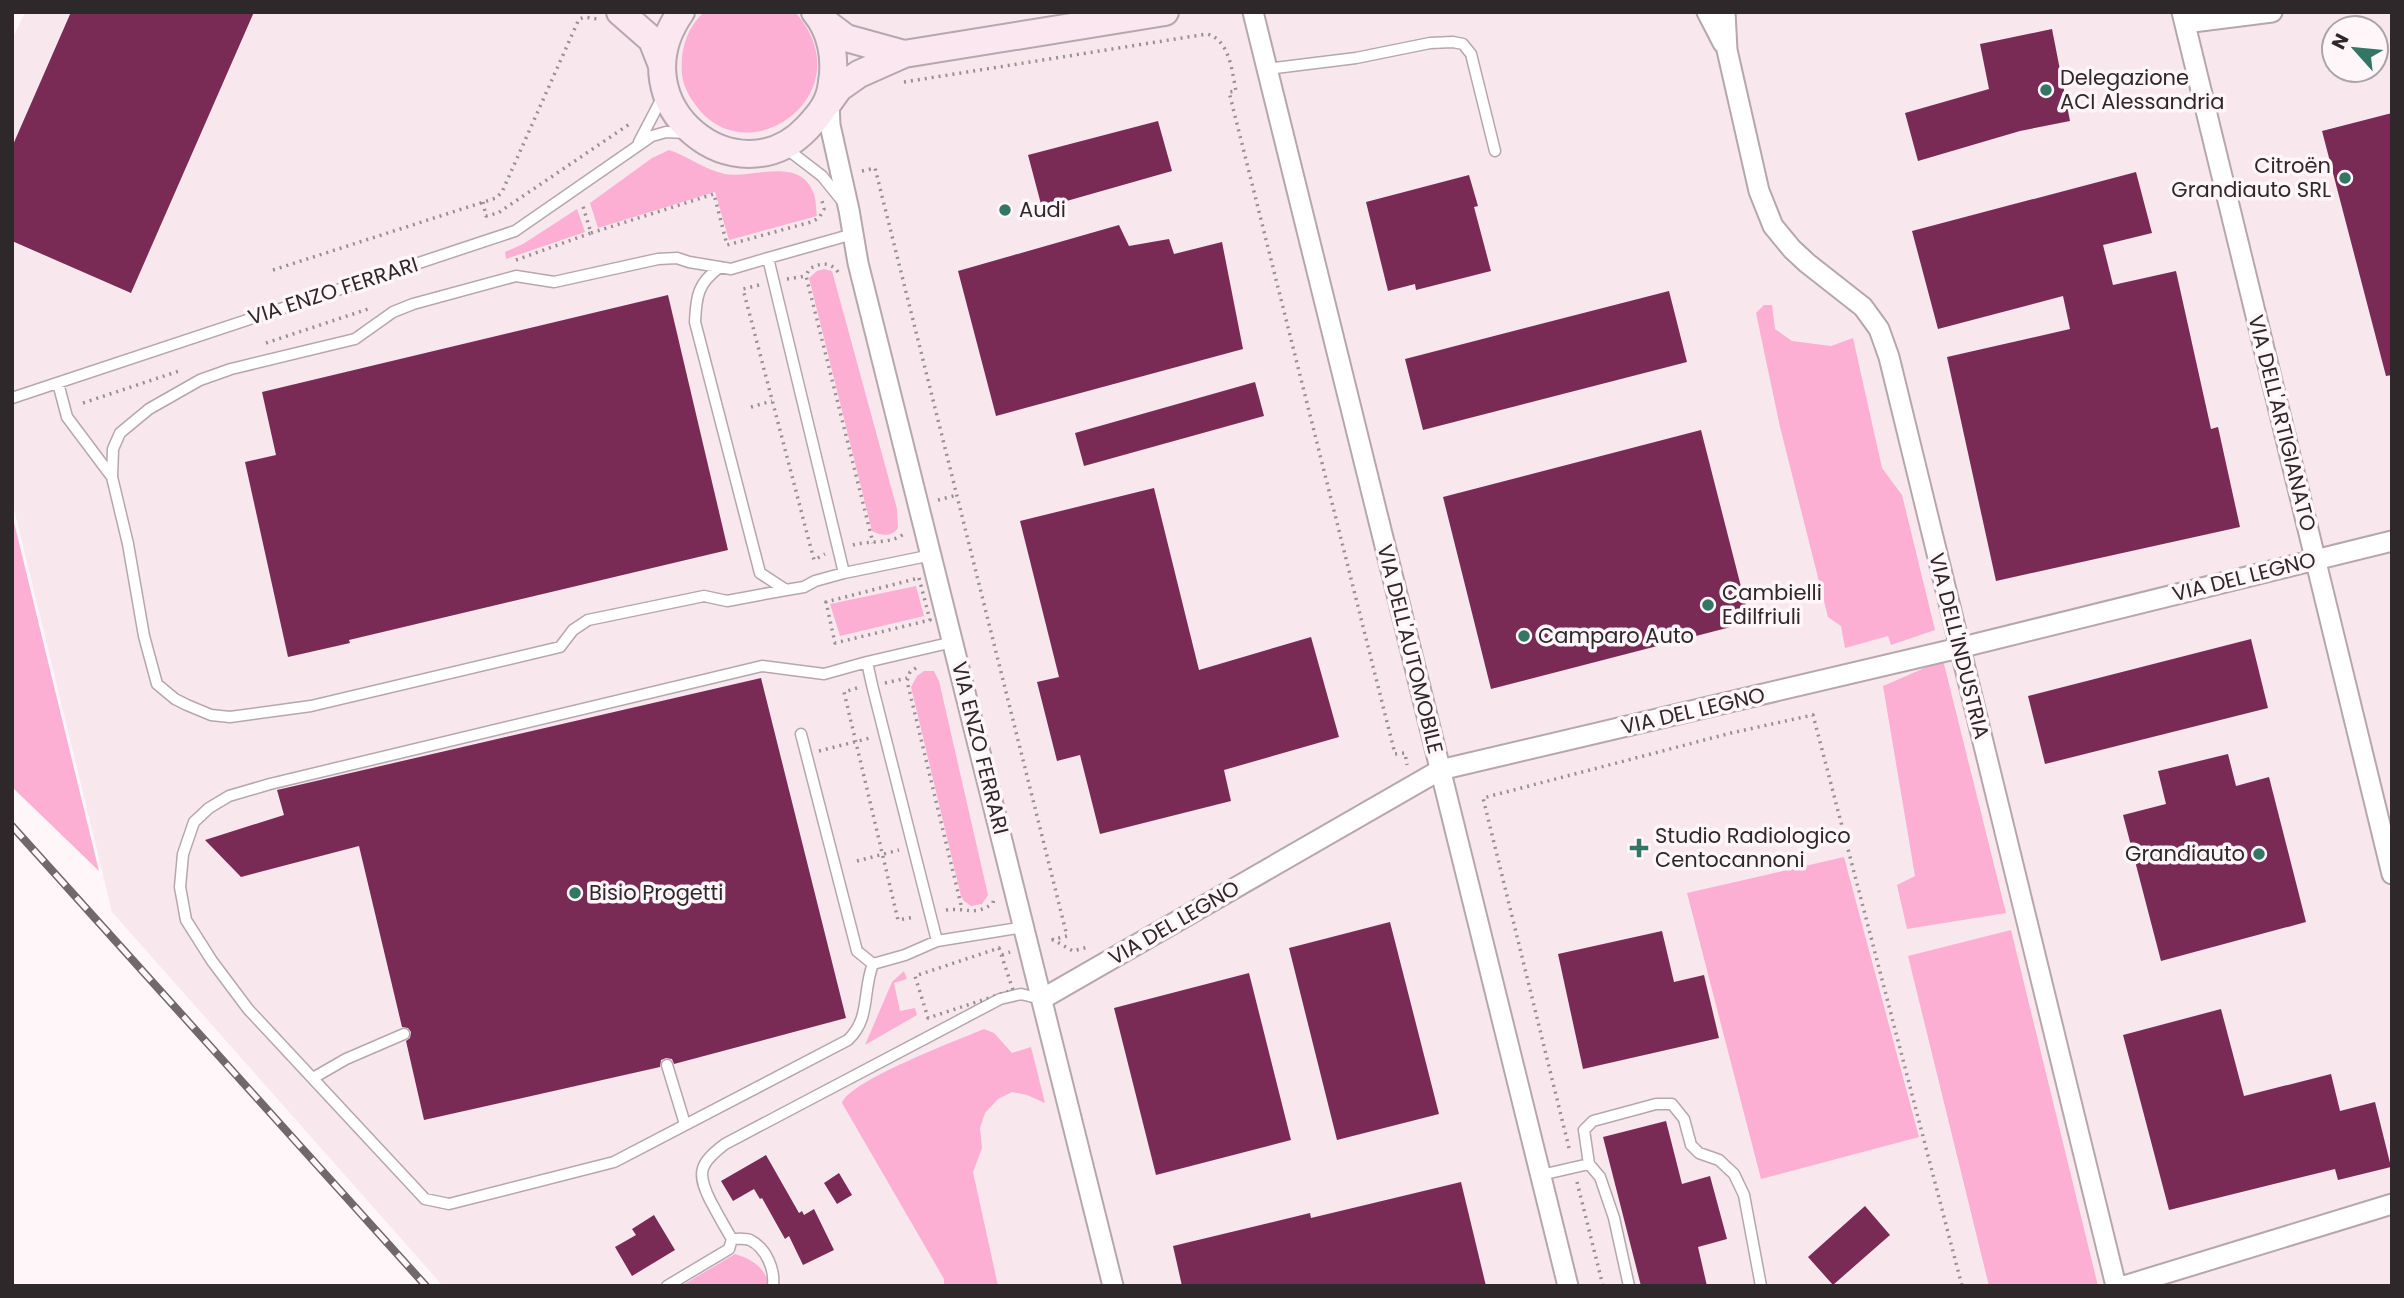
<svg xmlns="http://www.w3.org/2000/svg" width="2404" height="1298" viewBox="0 0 2404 1298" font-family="Poppins,sans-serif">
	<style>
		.built { fill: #f9e7ee; fill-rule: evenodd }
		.green { fill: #fcafd2 }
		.building { fill: #7a2b55 }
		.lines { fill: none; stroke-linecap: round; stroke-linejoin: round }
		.lane-casing { stroke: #b5a7ad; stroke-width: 13 }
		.street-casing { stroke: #b5a7ad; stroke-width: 23 }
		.secondary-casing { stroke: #b5a7ad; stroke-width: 30 }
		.path { stroke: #979093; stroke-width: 3.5; stroke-dasharray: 2 5; stroke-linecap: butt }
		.lane { stroke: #fff; stroke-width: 10 }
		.street { stroke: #fff; stroke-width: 19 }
		.secondary { stroke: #fbe7f0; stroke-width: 26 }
		.rail-casing { stroke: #70696c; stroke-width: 8 }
		.rail { stroke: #fff6fa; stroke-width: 5; stroke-dasharray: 16; stroke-linecap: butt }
		.poi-dot { fill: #357564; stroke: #fff6fa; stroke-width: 2.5 }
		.labels { text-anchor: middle; stroke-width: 7; stroke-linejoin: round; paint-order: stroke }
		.poi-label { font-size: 21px; fill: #2e282a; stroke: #fff6fa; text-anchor: start }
		.street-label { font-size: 21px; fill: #2e282a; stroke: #fff6fa }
	</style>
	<rect width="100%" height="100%" fill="#fff6fa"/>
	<path class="built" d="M25,12H2392V1286H443L112,912L12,501V40ZM2334,28H2376V70H2334Z"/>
	<path class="green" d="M704,12H795C864,89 756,172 701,112C692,101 684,89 682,75C680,50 686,29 704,12Z
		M669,150C688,156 705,170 725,174C753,179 800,155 814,194C816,200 816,209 817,216L729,240L715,192L598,228L590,203L652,158Z
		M577,209L585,232L506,259L505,252L523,244Z
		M824,269L832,271L897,509L898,528C892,537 881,536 872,531L809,278L817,271Z
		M1764,305H1772L1775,329L1792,341L1831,346L1853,338L1882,468L1902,495L1935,630L1891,645L1888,636L1845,648L1841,626L1828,617L1780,427L1756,313Z
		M12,514L99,871L12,787Z
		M916,586L924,616L840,636L830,604Z
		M1943,660L2006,913L1907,929L1897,885L1915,876L1883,686Z
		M924,671H934L939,681L988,895L982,904L971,906L964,901L961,896L911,687L917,676Z
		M1844,857L1919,1137L1761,1179L1687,893Z
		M2011,930L2098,1286H1989L1908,956Z
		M904,971L907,979L894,983L900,1011L915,1008L917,1015L865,1045L892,982Z
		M984,1029L994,1033L1012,1053L1031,1047L1045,1103L1027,1095L1012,1092L998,1099L985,1113L980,1128L982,1148L973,1172L998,1286H944V1279L842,1103C849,1081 958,1040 984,1029Z
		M735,1254C752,1259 766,1268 769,1286H681Z"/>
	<path class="building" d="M71,12H254L131,293L12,241V147Z
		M2052,29L2070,121L2020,131L1918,161L1905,113L1989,89L1980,44Z
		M2392,113V375L2386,376L2322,131Z
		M1158,121L1172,171L1042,208L1028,155Z
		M2136,172L2152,233L2103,245L2113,285L2176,271L2211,429L2218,427L2240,527L1996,581L1947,357L2070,329L2063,296L1938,329L1912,231Z
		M1469,175L1478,206L1474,207L1491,271L1416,290L1415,284L1388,291L1366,202Z
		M1119,225L1129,246L1169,239L1174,254L1222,242L1243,349L996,416L958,271Z
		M1669,291L1687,362L1423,430L1405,359Z
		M668,295L728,550L349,640L350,643L288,657L245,462L276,455L262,392Z
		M1255,382L1264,416L1084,466L1075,433Z
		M1701,430L1750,622L1491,689L1443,497Z
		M1154,488L1199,670L1311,637L1339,737L1224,770L1231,801L1100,834L1080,755L1057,761L1037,682L1059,677L1020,521Z
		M2251,639L2268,708L2045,764L2028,696Z
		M761,678L846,1018L674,1064L672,1059L666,1058L661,1060L660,1067L424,1120L406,1041L410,1038L411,1032L408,1028L402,1027L359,846L241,877L205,840L284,815L277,790Z
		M2228,754L2236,786L2269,777L2306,922L2161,961L2123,815L2166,804L2158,771Z
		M1390,922L1439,1114L1337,1140L1289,948Z
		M1662,931L1674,982L1704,975L1719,1038L1583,1069L1558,954Z
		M1249,973L1291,1140L1156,1175L1114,1008Z
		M2221,1009L2244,1096L2331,1074L2340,1111L2375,1102L2391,1167L2338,1180L2335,1169L2169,1210L2123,1035Z
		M1666,1121L1682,1184L1710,1176L1727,1239L1698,1247L1707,1286H1641L1603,1137Z
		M766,1155L799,1213L802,1211L804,1215L814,1209L834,1250L803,1265L789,1236L785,1239L762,1198L760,1199L754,1189L733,1201L721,1181Z
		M839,1173L852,1195L837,1204L824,1183Z
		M1461,1182L1486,1286H1182L1173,1246L1310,1213L1311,1218Z
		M1865,1206L1890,1235L1833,1285L1808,1257Z
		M654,1215L675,1250L632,1276L615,1247L636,1235L632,1229Z"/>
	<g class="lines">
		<g class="lane-casing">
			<path id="lane" d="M1267,69L1356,58L1430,43L1453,42L1463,44L1471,54L1495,151
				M639,142L663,96
				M783,146L822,176L843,202
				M853,234L768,258L844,573L932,555
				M768,258L731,269L689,262L677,258L658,259L554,282L516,276L413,304L393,312L355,339L231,369L200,380L149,409L120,433L113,449L112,477L128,544L144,636L157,684L175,699L187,705L211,715L230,717L311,706L560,647L573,630L588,620L704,596L727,601L786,590L804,587L815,581L844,573
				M720,267C698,283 696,296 695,322L760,573L786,590
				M58,383L67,417L112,477
				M12,398L515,231L652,136L666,132L686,133
				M953,642L867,662L872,685L937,941L1024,927
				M867,662L824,674L762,666L270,784L229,796L209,808L194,822L183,854L180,887L186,920L212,961L248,1009L425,1199L449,1204L614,1162L848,1040C871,1018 862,992 873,964L905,955L937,941
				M801,734L857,951L873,964
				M667,1065L685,1124
				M313,1078L346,1059L404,1034
				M1541,1175L1589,1164
				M732,1239C738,1239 745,1238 750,1240C766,1248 775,1269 773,1286
				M667,1286L729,1249L732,1239C724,1226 717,1213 710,1200C696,1172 700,1163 725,1144L1000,999L1021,994L1041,999
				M1629,1286L1614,1218L1600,1177L1589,1164L1584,1130L1593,1121L1656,1104H1672L1684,1119L1691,1145L1699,1153L1719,1160L1734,1174L1744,1195L1761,1286"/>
		</g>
		<g class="street-casing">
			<path id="street" d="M1253,12L1568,1286
				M1707,12L1723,43
				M1725,12L1727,50L1759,191L1773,226L1792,249L1807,263L1863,307L1879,329L1889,357L2116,1286
				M2182,12L2392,874
				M2185,23L2272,12
				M829,102L830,125L849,210L858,263L1113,1286
				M1042,999L1440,770L1959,648L2392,541
				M2124,1286L2392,1204"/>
		</g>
		<g class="secondary-casing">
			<path id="secondary" d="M620,12L652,40L661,63
				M681,12C615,106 738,201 807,128C821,113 830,102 832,82C836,58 831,31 815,12
				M822,20L846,38L904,54
				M829,102L839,88L859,74L904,54L1165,12"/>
		</g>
		<path class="path" d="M904,82L1207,34C1230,40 1232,72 1236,91L1229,92L1395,754L1405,753L1407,765
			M862,171L875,168L1067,936L1048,941
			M483,202L486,216L498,213L631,123
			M591,233L714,194L727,245L811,222L819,218L824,209L822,201
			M516,260L591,233L582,203
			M273,270L496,198L502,192L579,19L585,17L597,19
			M838,272C830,261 820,263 809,269L806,276L873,543
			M787,279L806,276
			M759,285L743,289L814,560L825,554
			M266,343L368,309
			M83,403L182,370
			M751,407L772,401
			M938,500L957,495
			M853,545C869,540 891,545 905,533
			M919,578L930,620L835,643L826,602Z
			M916,668L910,672L907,681L962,909
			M885,683L907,678
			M857,688L844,692L898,920L915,917
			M819,751L870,738
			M857,861L899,850
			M946,910C966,907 975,917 993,903L994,898
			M1052,939L1073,951L1088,947
			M999,948L1013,990L928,1018L915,976Z
			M1002,955L1010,952
			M1569,1148L1483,798L1731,733L1813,715L1962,1286
			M1577,1182L1603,1286"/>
		<use href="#lane" class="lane"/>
		<use href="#street" class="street"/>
		<use href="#secondary" class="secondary"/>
		<g class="rail-casing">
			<path id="rail" d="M12,826L426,1286"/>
		</g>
		<use href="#rail" class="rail"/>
	</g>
	<g class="poi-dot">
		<circle cx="2046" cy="90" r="7"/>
		<circle cx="2345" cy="178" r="7"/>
		<circle cx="1005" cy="210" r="7"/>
		<circle cx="1708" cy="605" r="7"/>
		<circle cx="1524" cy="636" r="7"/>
		<path d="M1635.5 837.5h7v7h7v7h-7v7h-7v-7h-7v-7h7z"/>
		<circle cx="2259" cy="854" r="7"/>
		<circle cx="575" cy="893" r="7"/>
	</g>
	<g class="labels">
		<g class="poi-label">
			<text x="2060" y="85">Delegazione<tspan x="2060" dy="24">ACI Alessandria</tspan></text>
			<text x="2331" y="173" text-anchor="end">Citroën<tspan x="2331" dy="24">Grandiauto SRL</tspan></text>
			<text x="1019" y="217">Audi</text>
			<text x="1722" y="600">Cambielli<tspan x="1722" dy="24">Edilfriuli</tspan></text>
			<text x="1538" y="643">Camparo Auto</text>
			<text x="1655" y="843">Studio Radiologico<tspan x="1655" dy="24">Centocannoni</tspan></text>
			<text x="2245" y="861" text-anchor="end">Grandiauto</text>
			<text x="589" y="900">Bisio Progetti</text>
		</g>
		<g class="street-label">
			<text transform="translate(333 291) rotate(-18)" y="7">VIA ENZO FERRARI</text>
			<text transform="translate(2282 423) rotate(76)" y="7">VIA DELL'ARTIGIANATO</text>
			<text transform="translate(2244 577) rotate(-14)" y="7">VIA DEL LEGNO</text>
			<text transform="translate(1959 646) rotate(76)" y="7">VIA DELL'INDUSTRIA</text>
			<text transform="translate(1410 649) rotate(76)" y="7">VIA DELL'AUTOMOBILE</text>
			<text transform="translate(1693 711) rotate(-13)" y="7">VIA DEL LEGNO</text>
			<text transform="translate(980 748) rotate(76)" y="7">VIA ENZO FERRARI</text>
			<text transform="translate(1174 923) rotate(-30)" y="7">VIA DEL LEGNO</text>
		</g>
	</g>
	<rect width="2404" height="1298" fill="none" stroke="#2e282a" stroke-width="28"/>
	<g transform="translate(2355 49) rotate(297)"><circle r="33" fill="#fff6fa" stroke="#aba4a7" stroke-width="2"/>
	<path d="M0-5L12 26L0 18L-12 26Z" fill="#357564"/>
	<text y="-10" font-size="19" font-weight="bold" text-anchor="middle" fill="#2e282a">N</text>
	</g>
</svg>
